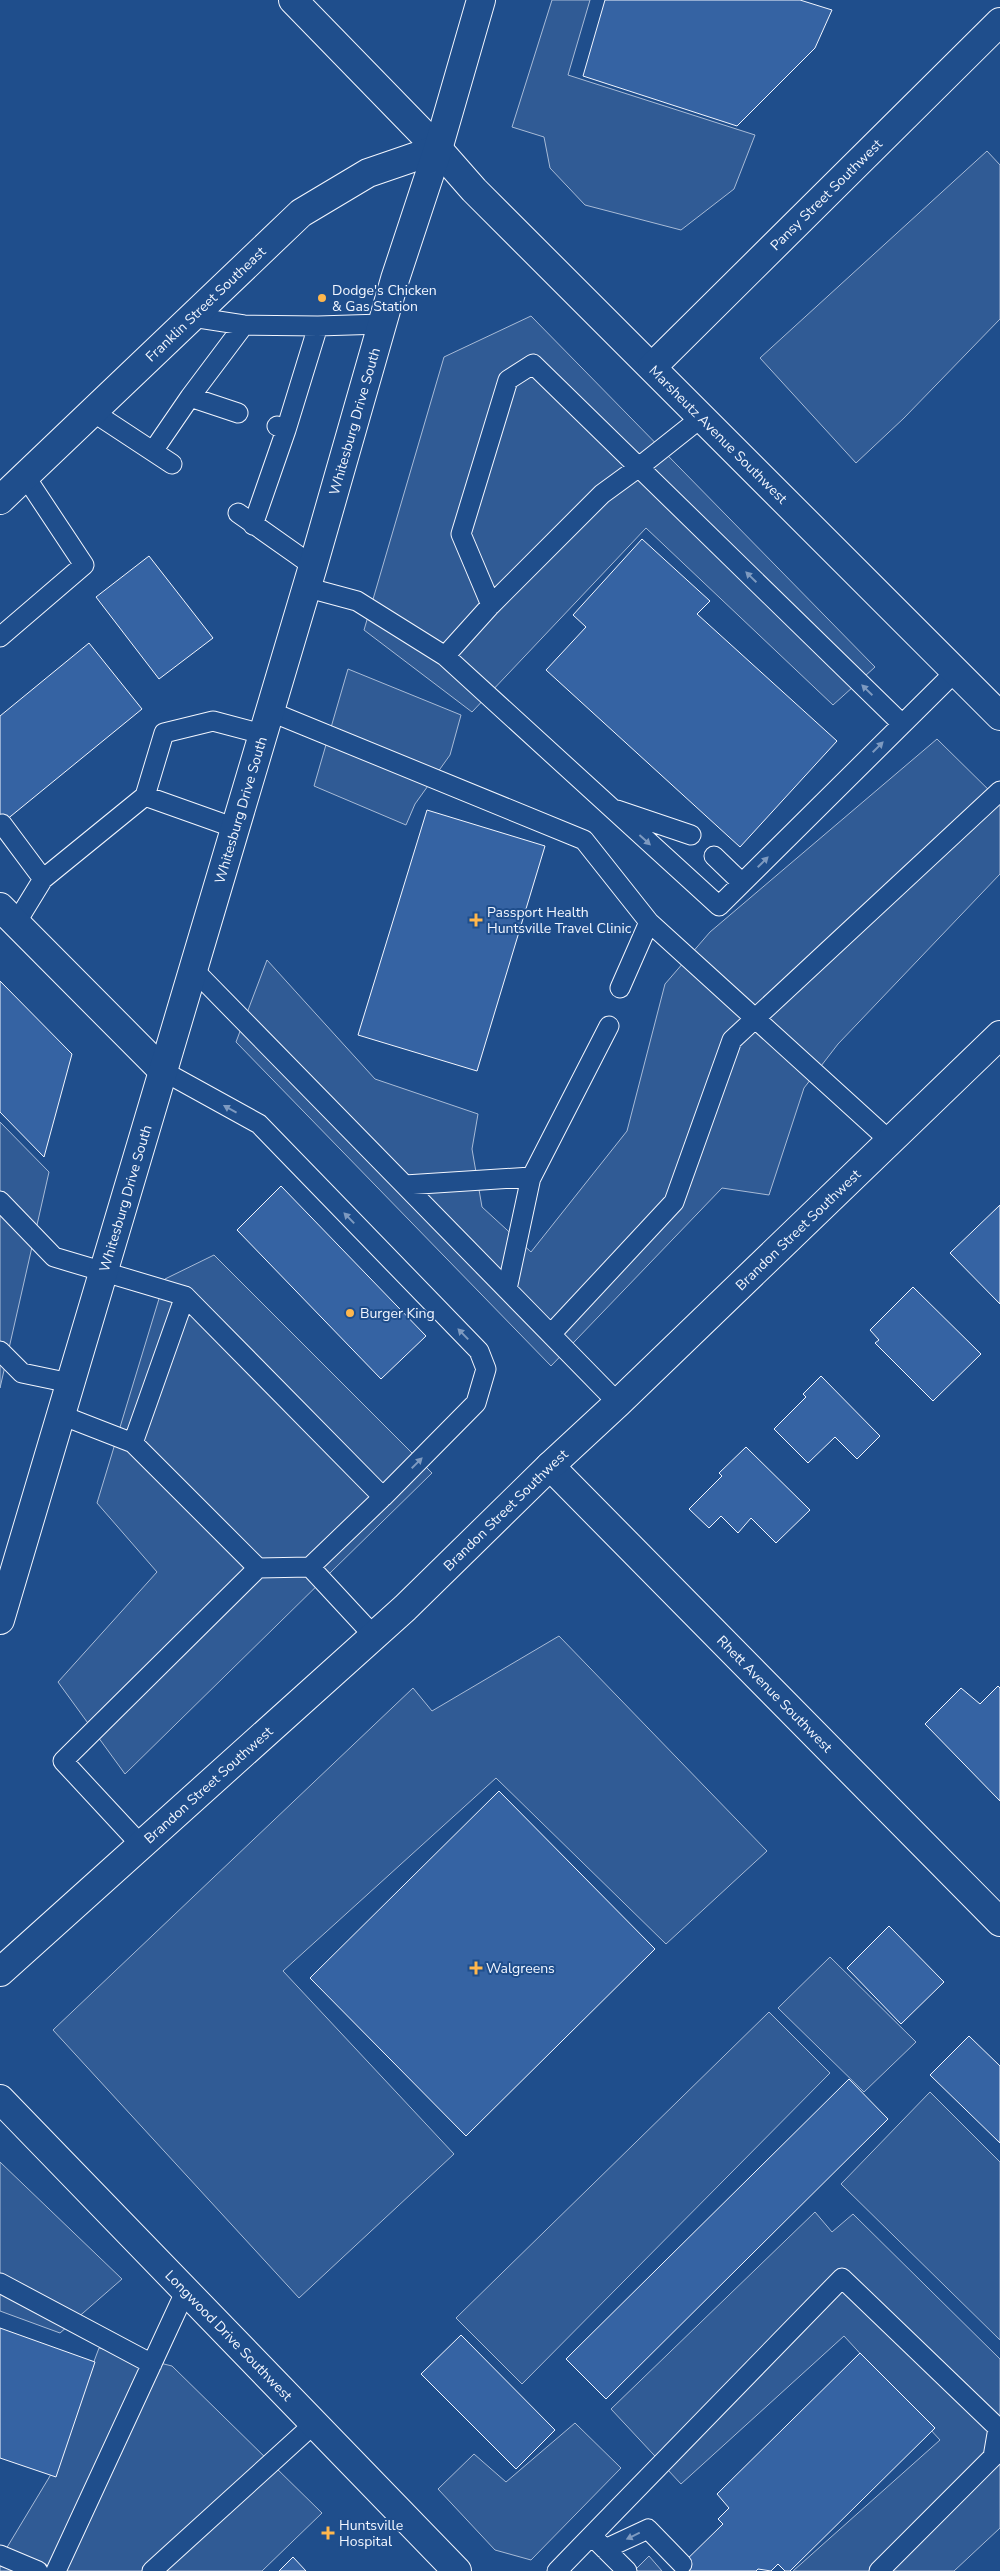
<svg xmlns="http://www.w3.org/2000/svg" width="1000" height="2571" viewBox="0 0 1000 2571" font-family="'Nunito Sans',sans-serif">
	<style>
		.parking { fill: #305b95; stroke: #a8bbd7 }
		.building { fill: #3563a3; stroke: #f2f6ff }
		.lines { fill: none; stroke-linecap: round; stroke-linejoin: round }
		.lane-casing { stroke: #f2f6ff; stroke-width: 21 }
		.street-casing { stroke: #f2f6ff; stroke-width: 30 }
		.secondary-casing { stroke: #f2f6ff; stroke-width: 30 }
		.lane { stroke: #1f4e8c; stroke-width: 19 }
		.street { stroke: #1f4e8c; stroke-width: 28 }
		.secondary { stroke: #1f4e8c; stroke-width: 28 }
		.oneway { fill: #7e9ac0 }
		.poi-dot { fill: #ffb74d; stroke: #1f4e8c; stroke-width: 2 }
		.labels { text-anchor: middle; stroke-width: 4; stroke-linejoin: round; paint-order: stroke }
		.street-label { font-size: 14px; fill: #f2f6ff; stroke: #1f4e8c }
		.poi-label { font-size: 14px; fill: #f2f6ff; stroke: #1f4e8c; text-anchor: start }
	</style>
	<rect width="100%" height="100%" fill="#1f4e8c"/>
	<path class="parking" d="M552,0H590L568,75L755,135L734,189L681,230L585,205L550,168L544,137L512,127Z
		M987,151L1000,165V319L904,418L856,463L760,358Z
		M531,316L875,667L833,705L646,528L472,712L364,630L444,357Z
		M348,669L461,715L450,755L415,804L406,825L314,786Z
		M937,739L1000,801V874L838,1044L804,1088L769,1195L722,1188L551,1366L236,1042L267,960L375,1079L478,1114L472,1149L482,1207L531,1252L627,1131L665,984L710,932Z
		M0,1122L49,1172L0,1388Z
		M214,1255L432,1473L125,1774L58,1682L157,1572L97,1503L165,1279Z
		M559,1636L767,1851L666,1944L496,1778L283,1971L454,2154L299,2298L53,2030L413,1688L432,1711Z
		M830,1957L916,2042L864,2092L778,2008Z
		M769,2012L830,2073L522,2384L456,2318Z
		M930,2092L1000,2162V2340L841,2184Z
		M0,2162L122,2279L60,2333L0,2311Z
		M815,2212L832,2232L853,2214L1000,2359V2528L954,2571H793L940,2440L844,2336L681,2484L611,2409Z
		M99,2348L172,2366L322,2513L262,2571H0V2559L53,2471Z
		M575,2423L621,2468L531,2560L495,2550L438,2489L474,2454L506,2482Z
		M649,2556L662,2571H634Z"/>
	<path class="building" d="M605,0H800L832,10L815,48L737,126L583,76Z
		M642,539L710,601L697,614L837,741L740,847L546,670L586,627L573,615Z
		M149,556L213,638L159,679L96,597Z
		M89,643L142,709L0,825V716Z
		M427,810L545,846L477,1071L358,1035Z
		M0,981L72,1054L44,1157L0,1112Z
		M281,1186L426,1336L381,1379L237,1230Z
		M1000,1205V1304L950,1253Z
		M913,1287L981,1354L933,1401L875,1343L879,1340L870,1330Z
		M821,1376L880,1436L857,1459L835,1437L808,1463L774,1429L806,1397L803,1394Z
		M746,1447L810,1510L776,1543L751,1518L738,1533L721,1516L709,1528L689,1509L722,1476L719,1473Z
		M998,1686L1000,1688V1801L925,1724L961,1688L980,1704Z
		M499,1791L655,1949L466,2136L310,1978Z
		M889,1926L944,1982L901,2024L847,1968Z
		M969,2036L1000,2066V2143L930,2075Z
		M849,2079L888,2119L606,2399L566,2359Z
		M0,2328L95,2362L56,2477L0,2458Z
		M461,2335L555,2430L516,2469L421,2374Z
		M860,2353L935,2428L790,2571H785L778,2564L771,2571L758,2569L756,2571H675L723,2524L718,2519L729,2508L717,2494Z
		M293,2557L306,2571H279Z"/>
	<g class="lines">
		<g class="lane-casing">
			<path id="lane" d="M192,317L244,325L318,326L286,430
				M318,326L382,324
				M190,397L244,325
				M93,412L172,464
				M702,417L639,467L602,494L491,605L445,656L719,906L956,671
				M153,451L190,397L238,413
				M238,513L313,566
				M253,525L286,430L277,426
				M305,587L357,601L445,656
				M491,605L461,534L508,380L533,364L902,724
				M0,637L84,565L25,476
				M269,711L584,840L649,922L620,988
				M145,796L164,733L213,721L262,734
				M617,810L691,835
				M2,824L43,879L16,923
				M714,856L742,883
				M43,879L145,796L235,828
				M649,922L890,1141
				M192,968L618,1403
				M163,1071L259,1124L479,1351L486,1369L476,1403L383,1497
				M529,1182L609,1026
				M405,1185L531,1177L507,1289
				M0,1201L54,1257L185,1296L383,1497L310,1567
				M551,1334L674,1202L732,1040L1000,791
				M0,1351L22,1373L70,1383
				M61,1415L133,1443L258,1568L63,1761L141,1845
				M133,1443L185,1296
				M258,1568L310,1567L374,1636
				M0,2283L152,2364
				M598,2542L627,2571
				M605,2549L648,2529L682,2564
				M0,2555L38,2571
				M56,2571L186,2290
				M152,2571L315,2423
				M557,2571L842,2278L998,2428L993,2457L879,2571"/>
		</g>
		<g class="street-casing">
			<g id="street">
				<path id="s1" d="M293,0L438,149L474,190L1000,716"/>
				<path id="s2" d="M652,367L1000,22"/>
				<path d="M0,907L163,1071"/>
				<path id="s3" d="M550,1466L1000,1922"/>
				<path id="s4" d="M0,1972L405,1608L550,1466L618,1403L1000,1035"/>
				<path id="s5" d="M0,2099L457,2571"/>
			</g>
		</g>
		<g class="secondary-casing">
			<g id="secondary">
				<path id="s6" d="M0,500L301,213L368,173L438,149"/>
				<path id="s7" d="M0,1620L313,566L395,279L438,149L481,0"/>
			</g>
		</g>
		<use href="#lane" class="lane"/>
		<use href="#street" class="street"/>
		<use href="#secondary" class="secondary"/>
	</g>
	<defs><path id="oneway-solid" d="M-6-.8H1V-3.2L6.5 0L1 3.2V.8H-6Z" transform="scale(1.25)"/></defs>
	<g class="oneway">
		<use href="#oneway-solid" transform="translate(751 577) rotate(-136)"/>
		<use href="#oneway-solid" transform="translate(867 690) rotate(-136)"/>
		<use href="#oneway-solid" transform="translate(878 747) rotate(-45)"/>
		<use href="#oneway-solid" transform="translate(645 840) rotate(42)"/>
		<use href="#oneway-solid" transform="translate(763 862) rotate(-45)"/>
		<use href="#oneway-solid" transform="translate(230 1109) rotate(-151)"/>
		<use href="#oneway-solid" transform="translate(349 1218) rotate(-134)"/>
		<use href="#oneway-solid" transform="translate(463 1334) rotate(-134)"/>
		<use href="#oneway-solid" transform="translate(417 1463) rotate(-45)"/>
		<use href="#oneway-solid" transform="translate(633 2536) rotate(154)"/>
	</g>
	<g class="poi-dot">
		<circle cx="322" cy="298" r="5"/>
		<path d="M473.5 912.5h5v5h5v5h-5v5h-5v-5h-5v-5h5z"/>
		<circle cx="350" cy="1313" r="5"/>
		<path d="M473.5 1960.5h5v5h5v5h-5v5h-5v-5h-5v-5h5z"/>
		<path d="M325.5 2525.5h5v5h5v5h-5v5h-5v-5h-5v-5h5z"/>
	</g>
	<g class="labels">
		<g class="street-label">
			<text dy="5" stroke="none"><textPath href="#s2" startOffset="245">Pansy Street Southwest</textPath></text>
			<text dy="5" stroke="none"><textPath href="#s6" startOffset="284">Franklin Street Southeast</textPath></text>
			<text dy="5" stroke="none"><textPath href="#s7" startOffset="1250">Whitesburg Drive South</textPath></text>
			<text dy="5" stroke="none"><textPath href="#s1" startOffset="608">Marsheutz Avenue Southwest</textPath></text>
			<text dy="5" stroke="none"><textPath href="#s7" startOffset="845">Whitesburg Drive South</textPath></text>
			<text dy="5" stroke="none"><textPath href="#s7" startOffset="440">Whitesburg Drive South</textPath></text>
			<text dy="5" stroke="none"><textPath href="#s4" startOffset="1090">Brandon Street Southwest</textPath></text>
			<text dy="5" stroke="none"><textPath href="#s4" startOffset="685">Brandon Street Southwest</textPath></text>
			<text dy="5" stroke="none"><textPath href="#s3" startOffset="320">Rhett Avenue Southwest</textPath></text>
			<text dy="5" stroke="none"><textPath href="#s4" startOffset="280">Brandon Street Southwest</textPath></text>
			<text dy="5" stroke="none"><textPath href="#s5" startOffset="329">Longwood Drive Southwest</textPath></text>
		</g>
		<g class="poi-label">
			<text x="332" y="295">Dodge's Chicken<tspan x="332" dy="16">&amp; Gas Station</tspan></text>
			<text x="487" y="917">Passport Health<tspan x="487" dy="16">Huntsville Travel Clinic</tspan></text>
			<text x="360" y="1318">Burger King</text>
			<text x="486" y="1973">Walgreens</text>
			<text x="339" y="2530">Huntsville<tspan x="339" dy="16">Hospital</tspan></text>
		</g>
	</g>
</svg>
